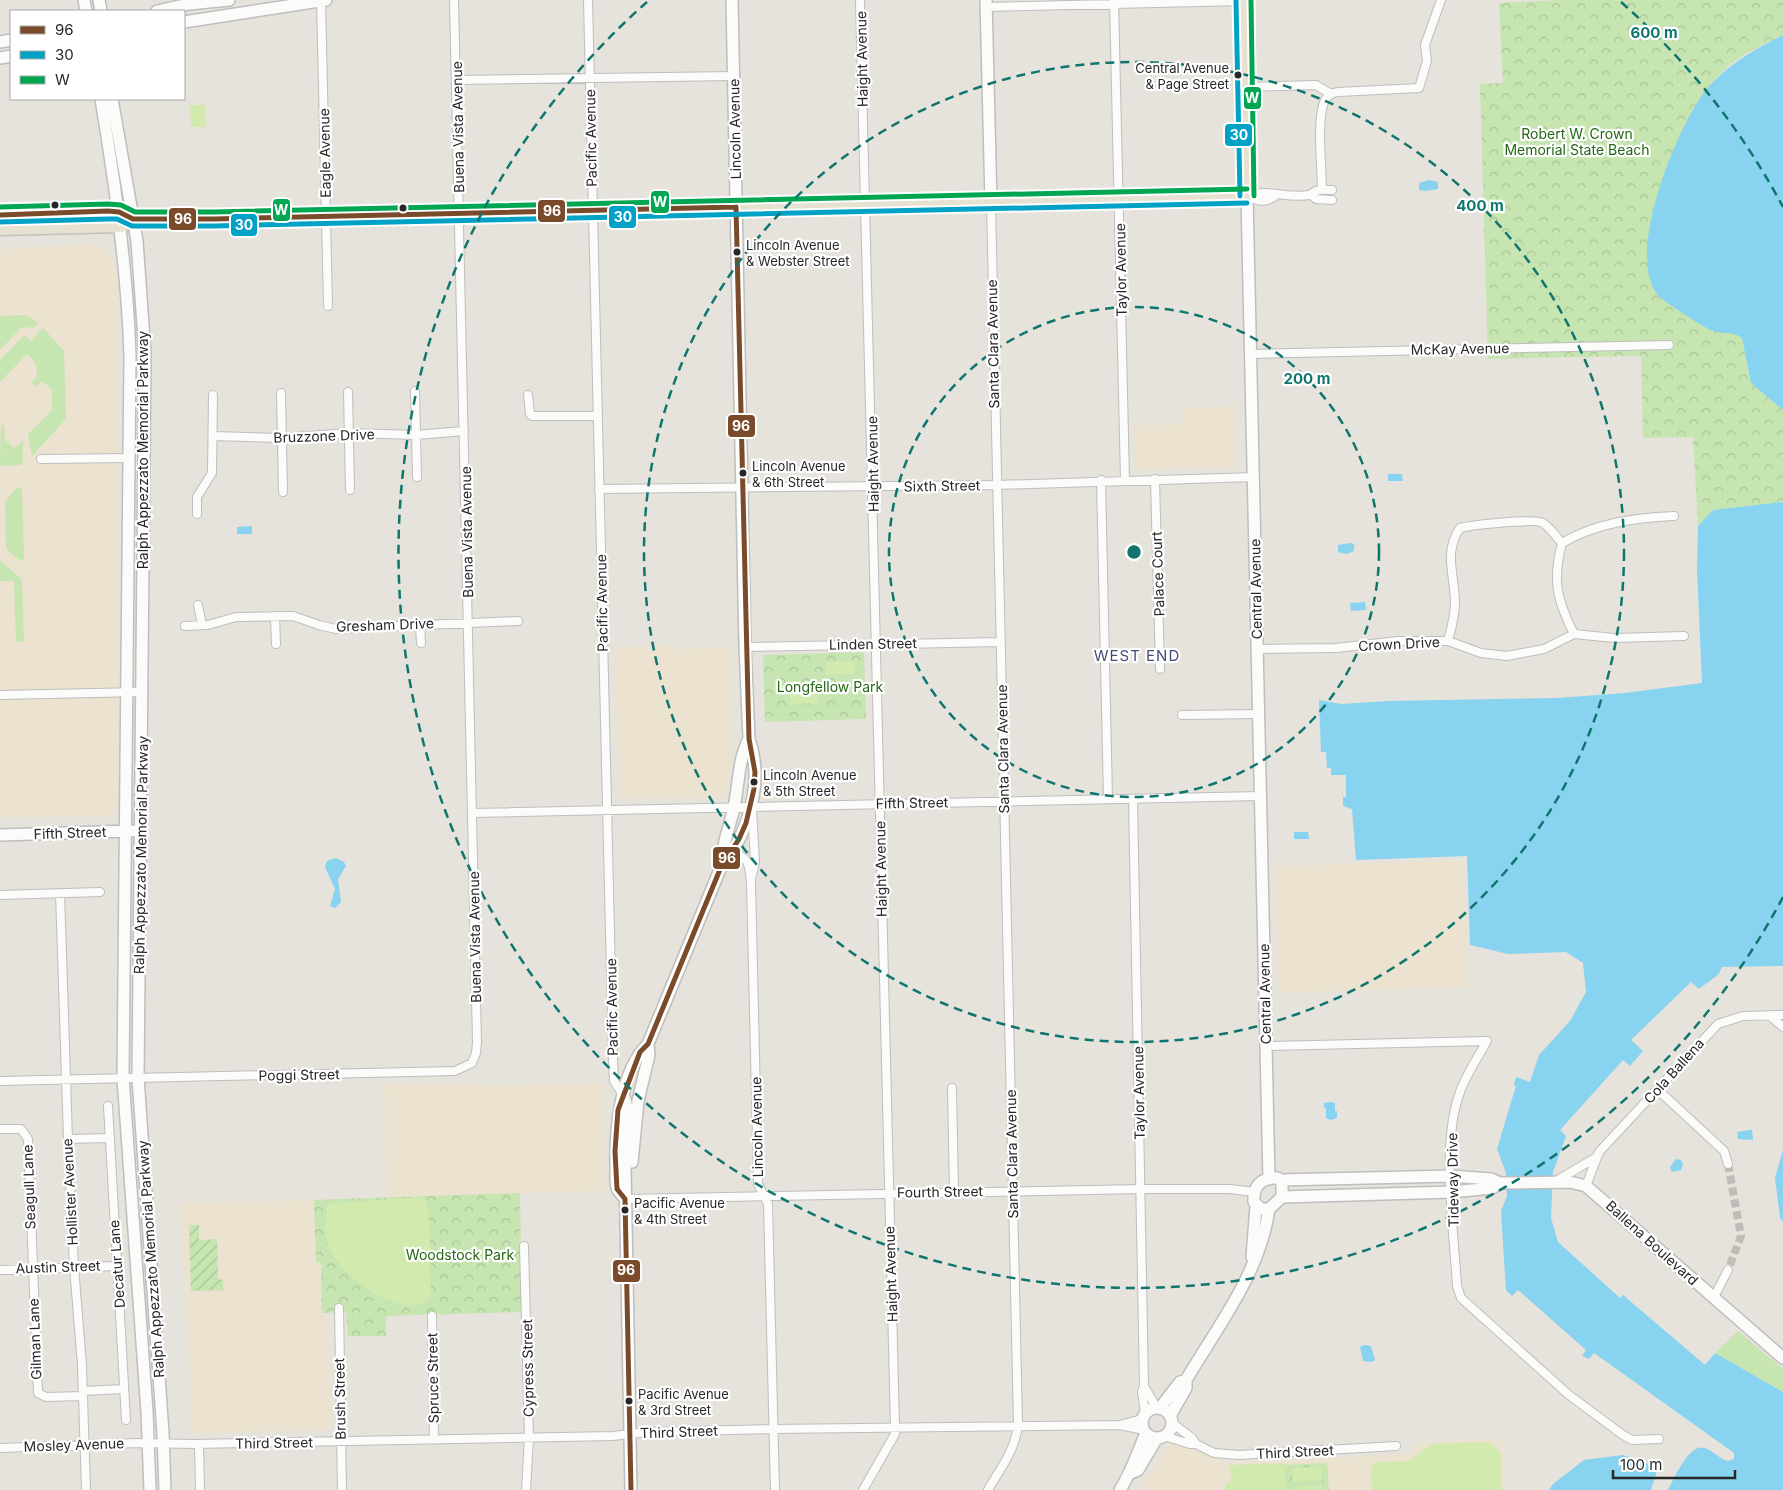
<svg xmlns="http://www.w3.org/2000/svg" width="1783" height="1490" viewBox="0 0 1783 1490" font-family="Inter,sans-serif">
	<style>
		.education { fill: #ebe2cf }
		.grass { fill: #c6e5b1 }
		.park { fill: url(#park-crowns) }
		.garden { fill: url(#garden-furrows) }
		.pitch { fill: #d2eaae }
		.water { fill: #88d3ef }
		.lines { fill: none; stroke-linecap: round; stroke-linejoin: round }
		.street-tunnel { stroke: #c0bdb8; stroke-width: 8; stroke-dasharray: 8 4; stroke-linecap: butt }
		.street-casing { stroke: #bfbebe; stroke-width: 10 }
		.secondary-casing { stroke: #bfbebe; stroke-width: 14 }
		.primary-casing { stroke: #c3c1bf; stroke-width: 15 }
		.street { stroke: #fbfbfa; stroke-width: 8 }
		.secondary { stroke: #fbfbfa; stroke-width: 11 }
		.primary { stroke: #e6e1d0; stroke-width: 12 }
		.bus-1-casing { stroke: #fff; stroke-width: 9 }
		.bus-2-casing { stroke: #fff; stroke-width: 9 }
		.bus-3-casing { stroke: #fff; stroke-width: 9 }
		.bus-1 { stroke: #7a4b2a; stroke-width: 5 }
		.bus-2 { stroke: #02a2c6; stroke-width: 5 }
		.bus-3 { stroke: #00a651; stroke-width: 5 }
		.ring { fill: none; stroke: #0f766e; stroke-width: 2.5; stroke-dasharray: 9 6 }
		.bus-dot { fill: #272727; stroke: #fff; stroke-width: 2 }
		.labels { text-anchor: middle; stroke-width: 4.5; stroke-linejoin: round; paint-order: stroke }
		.bus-label { font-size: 13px; fill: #272727; stroke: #fff; text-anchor: start }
		.street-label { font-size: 14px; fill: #272727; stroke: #fff }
		.park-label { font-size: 14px; fill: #246714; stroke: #fff }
		.neighbourhood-label { font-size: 15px; letter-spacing: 1px; fill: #454d7a; stroke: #fff }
		.centre { fill: #0f766e; stroke: #fff; stroke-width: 2.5 }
		.ring-label { font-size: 15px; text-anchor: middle; font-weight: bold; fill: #0f766e; stroke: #fff; stroke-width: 4.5; stroke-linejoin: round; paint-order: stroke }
		.line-badge { stroke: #fff; stroke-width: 2 }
		.badge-label { font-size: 14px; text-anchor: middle; font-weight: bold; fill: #fff }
	</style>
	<defs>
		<pattern id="park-crowns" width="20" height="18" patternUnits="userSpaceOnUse" patternTransform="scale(1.25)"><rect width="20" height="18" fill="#c6e5b1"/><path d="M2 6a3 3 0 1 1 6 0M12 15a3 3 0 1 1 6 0" fill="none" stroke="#aac498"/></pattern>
		<pattern id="garden-furrows" width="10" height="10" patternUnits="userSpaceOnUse" patternTransform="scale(1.25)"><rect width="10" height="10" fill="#c6e5b1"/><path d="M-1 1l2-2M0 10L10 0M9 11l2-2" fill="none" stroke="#aac498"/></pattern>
	</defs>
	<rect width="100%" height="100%" fill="#e6e2dc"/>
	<path class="education" d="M90,244L101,248L113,258L118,285L117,809L111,816L0,818V249Z
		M1235,406L1237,467L1136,470L1134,425L1181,424V408Z
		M671,645V649L729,647L731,763L726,798L620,799L614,647Z
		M1463,860L1467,987L1279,993L1276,866Z
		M469,1083L473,1086L603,1083L605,1191L387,1197L384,1085Z
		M314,1200L316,1262L321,1263L322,1313H328L331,1424L325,1430L192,1433L181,1203Z
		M1504,1439L1506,1490H1140L1171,1441L1227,1463L1407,1454L1421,1442Z"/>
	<path class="grass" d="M26,315L38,323L35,327L21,328L0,350V316Z
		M43,328L64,351L66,419L32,456L28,434L52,410V389L42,381L36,387L31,382L37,377L36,364L27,354L0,382V360L24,335L31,341Z
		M1,425H4L5,440L14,448L23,441V462L21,465L0,466Z
		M17,487L22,489L24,559L21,561L8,551L6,545L5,502Z
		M0,560L22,580L24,641L16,642L14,581H0Z
		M1738,1331L1783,1369V1392L1715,1353Z"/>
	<path class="park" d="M1563,0H1783V35C1771,42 1757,47 1745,54C1692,87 1673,153 1653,209L1713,331L1736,333L1742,338L1751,383L1783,410V502L1713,510L1698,526L1693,437L1643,438L1641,356L1488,359L1480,84L1503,83L1499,3Z
		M864,652L866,719L765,722L763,655Z
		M520,1193L522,1312L386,1316V1336H348L346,1312L322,1313L321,1263L316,1262L314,1200Z
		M1327,1463L1329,1490H1285L1284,1465Z"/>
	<path class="garden" d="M189,1225H199V1240L217,1239L218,1279L223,1280V1290L191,1291Z"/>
	<path class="pitch" d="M190,105H205L206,127H191Z
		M855,661V674L826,675V662Z
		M790,687H817L818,703L790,704Z
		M422,1197L427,1202L429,1213L431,1297C402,1325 335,1272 327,1242C324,1230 325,1216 328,1204Z
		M1489,1442L1501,1453L1502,1490H1372L1371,1468L1376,1462L1409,1461L1432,1444Z
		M1285,1463L1286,1490H1226V1483L1231,1482L1230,1465Z
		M1321,1467L1322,1480L1293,1482L1292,1468Z
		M1322,1485V1490H1293V1487Z"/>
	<path class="water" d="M1783,35V410L1751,383L1742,338C1733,331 1724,334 1713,331C1706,329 1664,302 1659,296C1622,258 1680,117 1711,84C1732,62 1756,49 1783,35Z
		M1429,180L1438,182V189L1426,191L1419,190V183Z
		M1388,474H1402L1403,481H1388Z
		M1783,502V966L1722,967L1719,974L1699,989L1691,982L1631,1040L1643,1051L1630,1066L1623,1060L1560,1130L1566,1136L1553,1172L1551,1218L1558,1242L1620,1298L1623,1295L1705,1365L1715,1353L1783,1392V1490H1668C1674,1479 1689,1443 1704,1448C1713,1450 1719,1459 1728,1461L1734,1459V1453L1594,1353L1589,1359L1582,1356L1586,1350L1518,1290L1512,1296L1506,1290L1501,1211L1507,1196L1506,1173L1497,1149L1516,1086L1514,1085L1516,1077L1530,1082L1539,1055L1570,1021L1586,992L1583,963L1566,952L1508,954L1470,945L1467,856L1356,860L1352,809L1343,806V797H1346V775H1331V768H1327L1326,752H1321L1319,700L1341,704L1389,701L1557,698L1625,693L1702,683L1697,570L1698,526L1713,510Z
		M252,526V534H237V527Z
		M1350,543L1354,544V551L1346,554L1338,552V545Z
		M1365,602L1366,610L1351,611L1350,603Z
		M1294,832H1308L1309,839H1294Z
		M336,858L344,862L346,866L338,879L341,902L335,908L330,906L335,889L325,867L327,861Z
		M1330,1102L1335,1103V1111H1337V1118L1331,1120L1326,1118V1108H1324V1103Z
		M1749,1130H1752L1753,1140L1738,1139L1737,1132Z
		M1783,1150V1222L1780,1218L1775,1178Z
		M1676,1159L1681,1160L1683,1164L1681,1170L1672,1172L1670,1167Z
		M1364,1345L1371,1346L1375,1360L1372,1362L1363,1361L1360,1347Z
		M1623,1455L1645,1462L1657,1471L1651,1490H1549L1553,1484L1584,1460Z"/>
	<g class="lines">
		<path class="street-tunnel" d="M1728,1164L1741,1236L1728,1270"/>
		<g class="street-casing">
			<path id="street" d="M321,0L328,306
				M588,0L613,1059L614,1081L623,1095
				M860,0L895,1427V1434L863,1490
				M1114,0L1125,480
				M986,7L1243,1
				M457,80L734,76
				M1244,87L1316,85L1331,94
				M1322,190C1322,169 1316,118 1325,100C1327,95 1332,93 1338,92L1419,88L1427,61L1425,45L1441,0
				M1311,195L1316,199L1332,200
				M1247,196C1269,188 1286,199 1309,195C1312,194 1313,192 1316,191C1320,189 1327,190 1332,190
				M1247,196C1258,201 1266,204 1276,195
				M1251,354L1669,345
				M415,391L417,477
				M348,392L350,490
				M281,393L283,492
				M528,395L530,414L532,416H598
				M213,436L281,438L349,433L416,435L464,431
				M41,459L130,458
				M1155,479L1160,669
				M1101,480L1108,799
				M599,489L997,485L1254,477
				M197,514V497L212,473L213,395
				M198,605L202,625
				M275,616L276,644
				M420,624L421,643
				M185,626L208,625L236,617L293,616L319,625L336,629L518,621
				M1574,634C1557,600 1552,581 1562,543C1596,523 1634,518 1674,516
				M1448,641C1451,629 1455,616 1455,603C1455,575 1443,553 1460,528C1472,525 1534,518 1543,523C1550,527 1556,537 1562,543
				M745,647L1000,642
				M1257,649L1336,648L1398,641H1448L1481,653L1507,656L1544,649L1574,634L1614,638L1684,636
				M0,695L142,692
				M1182,715L1259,714
				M1133,799L1144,1386L1142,1392L1145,1412
				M752,810L755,862L752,875
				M473,813L1260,796
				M732,854C750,856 749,866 751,882L758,1184L768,1204L775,1490
				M60,893L68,1139L74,1267L82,1365L86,1490
				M0,895L100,892
				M1769,1015L1783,1027
				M1265,1046L1487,1041C1477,1059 1465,1076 1459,1095C1441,1146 1454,1231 1457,1286L1461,1298L1569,1395L1623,1435L1632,1440L1659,1439
				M0,1081L455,1071L472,1063L476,1053L477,1042L454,0
				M952,1088L954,1192
				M1657,1089L1724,1151L1728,1164
				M108,1106L126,1420
				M0,1129H21L28,1139L38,1393L46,1397L83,1396
				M68,1139L110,1138
				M1556,1181L1595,1158
				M1586,1186L1599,1152L1718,1024L1743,1016L1783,1015
				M625,1199L1141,1189H1230L1254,1192
				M524,1246L529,1438L526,1490
				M0,1270L117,1266
				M1714,1297L1728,1270
				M339,1308L342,1490
				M432,1316L434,1439
				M1144,1386L1156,1407
				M83,1391L124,1389
				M1172,1423L1192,1438L1196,1444
				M1120,1425L1144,1430
				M1164,1436L1190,1444H1196L1214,1453L1239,1455L1396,1446
				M199,1444L200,1490
				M0,1448L137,1443L195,1444L613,1436L647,1432L772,1429L1120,1425L1142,1419
				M988,1490C1000,1469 1016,1449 1018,1424L991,202"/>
		</g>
		<g class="secondary-casing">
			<path id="secondary" d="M84,0L86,11
				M99,0L101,11
				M986,0L991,202
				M157,11L189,4L229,0
				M184,22L326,0
				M0,42L11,40
				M0,58L11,56
				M101,99C115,184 127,268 130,355L123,1078L147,1412L150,1490
				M112,99L137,241L145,353L138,1078L163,1433L165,1490
				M1247,196L1269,1179
				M0,835L132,831
				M721,867C721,846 730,827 734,807C739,784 738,759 749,739
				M623,1095C632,1112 625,1147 625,1167L631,1490
				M632,1162L638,1101L649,1055L648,1044
				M1272,1178H1278L1282,1183V1197L1269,1209H1261L1254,1202C1253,1188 1259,1180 1272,1178Z
				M1280,1180L1451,1176L1491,1179L1500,1183L1570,1182L1586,1186L1783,1358
				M1282,1197L1452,1192L1492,1188L1500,1183
				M625,1199C623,1196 620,1193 618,1190C615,1185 616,1174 616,1167C615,1130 620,1072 648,1044L721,867C749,833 764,781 749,739L745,647L732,0
				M1252,1257L1256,1206
				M1160,1408L1180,1382L1186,1380C1218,1326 1260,1273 1269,1209
				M1142 1423a15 15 0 1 1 30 0a15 15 0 1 1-30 0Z
				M1170,1416L1186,1388V1380
				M1131,1473L1138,1470L1157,1438
				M1120,1490C1131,1473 1138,1452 1146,1433"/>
		</g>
		<g class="primary-casing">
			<path id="primary" d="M0,215L108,211L119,212L133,219H214L1247,196L1243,0
				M0,229L121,226L133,219"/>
		</g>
		<use href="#street" class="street"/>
		<use href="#secondary" class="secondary"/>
		<use href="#primary" class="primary"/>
		<g class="bus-1-casing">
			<path id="bus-1" d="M0,215L108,211L119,212L133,219H214L736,207
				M631,1490L625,1199L617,1189L615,1151L618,1110L640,1052L648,1044L721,867L739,839L746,823L754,789L755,772L749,739L736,207"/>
		</g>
		<g class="bus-2-casing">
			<path id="bus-2" d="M1236,0L1240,196
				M0,222L108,219H117L132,226H214L1247,203"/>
		</g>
		<g class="bus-3-casing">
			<path id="bus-3" d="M1251,0L1254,196
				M0,207L108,204L121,205L135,212H214L1247,189"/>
		</g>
		<use href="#bus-1" class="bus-1"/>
		<use href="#bus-2" class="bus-2"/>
		<use href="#bus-3" class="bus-3"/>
	</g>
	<g class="ring">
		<circle cx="1134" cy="552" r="245"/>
		<circle cx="1134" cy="552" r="490"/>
		<path d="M1783 897A735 735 0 1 1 647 2M1621 2A735 735 0 0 1 1783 207"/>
	</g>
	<g class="bus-dot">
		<circle cx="1238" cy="75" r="4.5"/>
		<circle cx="55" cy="205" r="4.5"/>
		<circle cx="403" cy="208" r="4.5"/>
		<circle cx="737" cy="252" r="4.5"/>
		<circle cx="743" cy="473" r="4.5"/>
		<circle cx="754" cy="782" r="4.5"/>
		<circle cx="625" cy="1210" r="4.5"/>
		<circle cx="629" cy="1401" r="4.5"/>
	</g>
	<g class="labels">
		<g class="bus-label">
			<text x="1229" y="73" text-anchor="end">Central Avenue<tspan x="1229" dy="16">&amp; Page Street</tspan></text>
			<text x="746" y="250">Lincoln Avenue<tspan x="746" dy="16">&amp; Webster Street</tspan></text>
			<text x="752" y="471">Lincoln Avenue<tspan x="752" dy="16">&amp; 6th Street</tspan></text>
			<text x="763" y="780">Lincoln Avenue<tspan x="763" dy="16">&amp; 5th Street</tspan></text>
			<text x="634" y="1208">Pacific Avenue<tspan x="634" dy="16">&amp; 4th Street</tspan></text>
			<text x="638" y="1399">Pacific Avenue<tspan x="638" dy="16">&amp; 3rd Street</tspan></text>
		</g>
		<g class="street-label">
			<text transform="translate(862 59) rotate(-91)" y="5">Haight Avenue</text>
			<text transform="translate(458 127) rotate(-91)" y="5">Buena Vista Avenue</text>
			<text transform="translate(735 129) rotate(-91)" y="5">Lincoln Avenue</text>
			<text transform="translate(591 138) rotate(-91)" y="5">Pacific Avenue</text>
			<text transform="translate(325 153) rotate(-91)" y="5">Eagle Avenue</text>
			<text transform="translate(1121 270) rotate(-91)" y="5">Taylor Avenue</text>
			<text transform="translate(993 344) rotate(-91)" y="5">Santa Clara Avenue</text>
			<text transform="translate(1460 349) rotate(-1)" y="5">McKay Avenue</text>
			<text transform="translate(324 436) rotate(-2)" y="5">Bruzzone Drive</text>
			<text transform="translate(143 450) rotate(-90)" y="5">Ralph Appezzato Memorial Parkway</text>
			<text transform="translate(873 464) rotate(-91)" y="5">Haight Avenue</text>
			<text transform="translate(942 486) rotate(-1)" y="5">Sixth Street</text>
			<text transform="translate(467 532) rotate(-91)" y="5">Buena Vista Avenue</text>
			<text transform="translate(1158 574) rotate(-92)" y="5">Palace Court</text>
			<text transform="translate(1256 589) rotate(-91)" y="5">Central Avenue</text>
			<text transform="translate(602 603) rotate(-91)" y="5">Pacific Avenue</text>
			<text transform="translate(385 625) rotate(-2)" y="5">Gresham Drive</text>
			<text transform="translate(873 644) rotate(-1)" y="5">Linden Street</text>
			<text transform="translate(1399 644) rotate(-3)" y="5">Crown Drive</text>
			<text transform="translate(1003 749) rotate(-91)" y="5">Santa Clara Avenue</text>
			<text transform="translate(912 803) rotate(-1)" y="5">Fifth Street</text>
			<text transform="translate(70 833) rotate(-2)" y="5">Fifth Street</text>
			<text transform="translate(141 855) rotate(-89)" y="5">Ralph Appezzato Memorial Parkway</text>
			<text transform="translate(881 869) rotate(-91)" y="5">Haight Avenue</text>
			<text transform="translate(475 937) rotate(-91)" y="5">Buena Vista Avenue</text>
			<text transform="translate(1265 994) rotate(-91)" y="5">Central Avenue</text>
			<text transform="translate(612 1007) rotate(-91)" y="5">Pacific Avenue</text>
			<text transform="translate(1674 1071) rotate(-48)" y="5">Cola Ballena</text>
			<text transform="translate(299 1075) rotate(-1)" y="5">Poggi Street</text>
			<text transform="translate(1139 1093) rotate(-91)" y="5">Taylor Avenue</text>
			<text transform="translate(757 1127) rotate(-91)" y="5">Lincoln Avenue</text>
			<text transform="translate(1012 1154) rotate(-91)" y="5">Santa Clara Avenue</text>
			<text transform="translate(1453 1180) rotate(-91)" y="5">Tideway Drive</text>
			<text transform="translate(29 1187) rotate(-92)" y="5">Seagull Lane</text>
			<text transform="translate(70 1192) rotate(-93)" y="5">Hollister Avenue</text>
			<text transform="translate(940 1192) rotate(-1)" y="5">Fourth Street</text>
			<text transform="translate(1652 1243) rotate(42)" y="5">Ballena Boulevard</text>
			<text transform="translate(151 1259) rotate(-94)" y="5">Ralph Appezzato Memorial Parkway</text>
			<text transform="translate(117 1264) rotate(-94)" y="5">Decatur Lane</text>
			<text transform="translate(58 1267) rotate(-2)" y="5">Austin Street</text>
			<text transform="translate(891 1274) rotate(-92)" y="5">Haight Avenue</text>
			<text transform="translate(35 1339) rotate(-92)" y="5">Gilman Lane</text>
			<text transform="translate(528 1368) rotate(-91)" y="5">Cypress Street</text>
			<text transform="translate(433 1378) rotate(-91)" y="5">Spruce Street</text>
			<text transform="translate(340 1399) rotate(-91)" y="5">Brush Street</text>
			<text transform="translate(679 1432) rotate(-2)" y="5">Third Street</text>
			<text transform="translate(274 1443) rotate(-1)" y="5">Third Street</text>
			<text transform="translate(74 1445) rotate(-2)" y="5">Mosley Avenue</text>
			<text transform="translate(1295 1452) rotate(-3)" y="5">Third Street</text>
		</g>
		<g class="park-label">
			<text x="1577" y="139">Robert W. Crown<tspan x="1577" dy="16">Memorial State Beach</tspan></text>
			<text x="830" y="692">Longfellow Park</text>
			<text x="460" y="1260">Woodstock Park</text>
		</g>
		<g class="neighbourhood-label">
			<text x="1137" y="661">WEST END</text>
		</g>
	</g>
	<circle cx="1134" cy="552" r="8" class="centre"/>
	<g class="ring-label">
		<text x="1654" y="38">600 m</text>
		<text x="1480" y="211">400 m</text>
		<text x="1307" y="384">200 m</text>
	</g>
	<g class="line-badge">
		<rect x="1243" y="86" width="19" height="24" rx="5" fill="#00a651"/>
		<rect x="1224" y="123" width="29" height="24" rx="5" fill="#02a2c6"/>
		<rect x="650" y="190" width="20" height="24" rx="5" fill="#00a651"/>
		<rect x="272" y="198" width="19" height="24" rx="5" fill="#00a651"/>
		<rect x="537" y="199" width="29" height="24" rx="5" fill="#7a4b2a"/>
		<rect x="608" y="205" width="29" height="24" rx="5" fill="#02a2c6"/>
		<rect x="168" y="207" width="29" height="24" rx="5" fill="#7a4b2a"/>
		<rect x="230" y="213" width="28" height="24" rx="5" fill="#02a2c6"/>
		<rect x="727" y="414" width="29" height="24" rx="5" fill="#7a4b2a"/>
		<rect x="712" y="846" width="29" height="24" rx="5" fill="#7a4b2a"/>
		<rect x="612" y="1259" width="29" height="24" rx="5" fill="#7a4b2a"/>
	</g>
	<g class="badge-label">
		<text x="1252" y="103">W</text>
		<text x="1239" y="140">30</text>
		<text x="660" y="207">W</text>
		<text x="281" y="215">W</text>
		<text x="552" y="216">96</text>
		<text x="623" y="222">30</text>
		<text x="183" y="224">96</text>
		<text x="244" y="230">30</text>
		<text x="741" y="431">96</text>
		<text x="727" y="863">96</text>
		<text x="626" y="1275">96</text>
	</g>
	<rect x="10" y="10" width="175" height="90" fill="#ffffff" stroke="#a9a9a9"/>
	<rect x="20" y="26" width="25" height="8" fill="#7a4b2a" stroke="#a9a9a9"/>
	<text x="55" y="35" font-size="15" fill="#272727">96</text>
	<rect x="20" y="51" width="25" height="8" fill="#02a2c6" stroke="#a9a9a9"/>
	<text x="55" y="60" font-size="15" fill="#272727">30</text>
	<rect x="20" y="76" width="25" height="8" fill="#00a651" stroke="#a9a9a9"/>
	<text x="55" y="85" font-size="15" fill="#272727">W</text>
	<path d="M1613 1470v8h122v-8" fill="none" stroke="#272727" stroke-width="2.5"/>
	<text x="1620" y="1470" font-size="15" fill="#272727" stroke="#ffffff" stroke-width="4" paint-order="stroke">100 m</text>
</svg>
